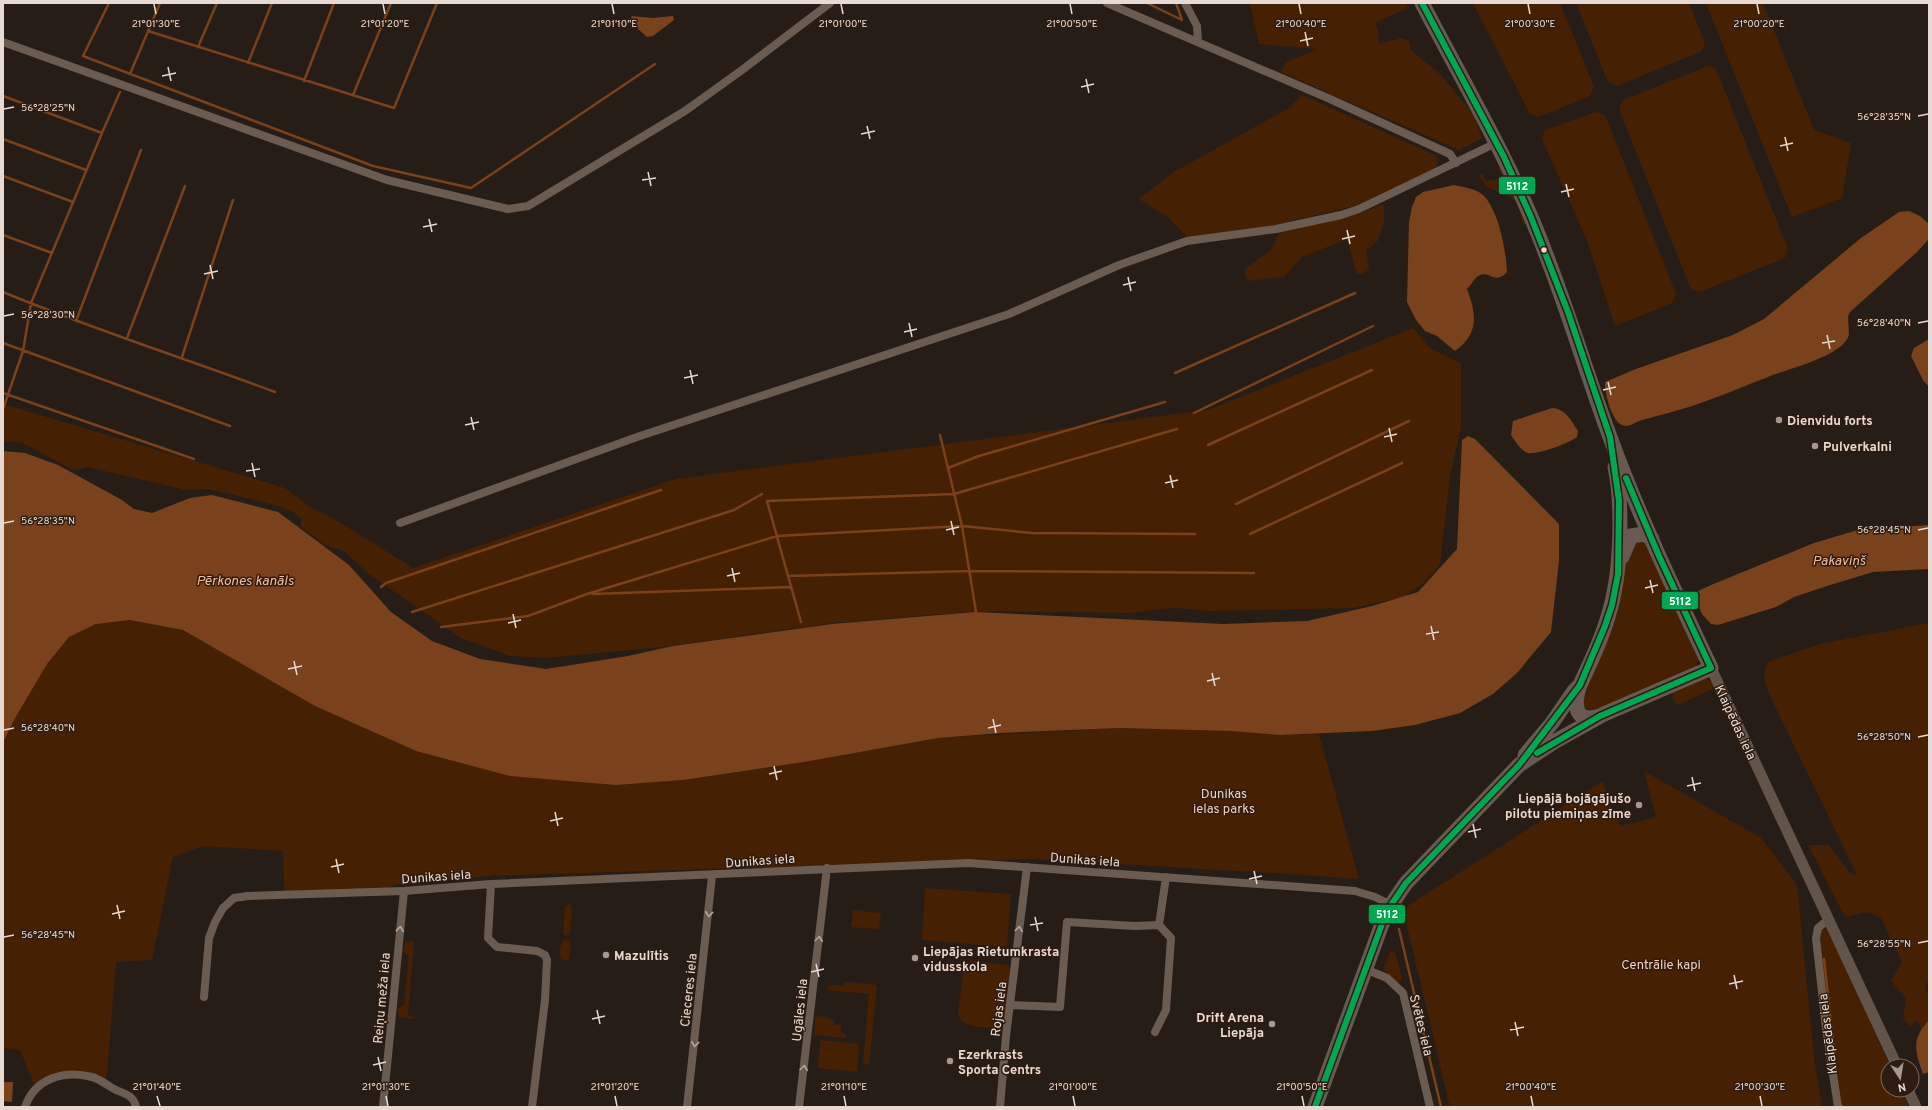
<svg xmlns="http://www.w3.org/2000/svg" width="1932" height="1110" viewBox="0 0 1932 1110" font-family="Overpass,sans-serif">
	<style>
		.green { fill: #462003 }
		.water { fill: #79421c }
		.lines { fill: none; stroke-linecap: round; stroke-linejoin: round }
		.stream { stroke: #79421c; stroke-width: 2.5 }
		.street { stroke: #6b5c52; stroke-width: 8 }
		.secondary { stroke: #63544a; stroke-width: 11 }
		.highway { stroke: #685a52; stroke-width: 15 }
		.bus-1-casing { stroke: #2e1c10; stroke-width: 9 }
		.bus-1 { stroke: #00a651; stroke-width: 6 }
		.oneway { stroke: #b5a89f }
		.ticks { fill: none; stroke: #e7dad2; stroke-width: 1.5 }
		.bus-dot { fill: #e7dad2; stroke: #2e1c10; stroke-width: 1.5 }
		.poi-dot { fill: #a49891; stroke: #2e1c10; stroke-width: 1.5 }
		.labels { text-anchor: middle; stroke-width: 3; stroke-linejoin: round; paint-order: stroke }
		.poi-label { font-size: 13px; font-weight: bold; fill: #e7dad2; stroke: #2e1c10; text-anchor: start }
		.street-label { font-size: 13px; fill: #e7dad2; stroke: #2e1c10 }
		.park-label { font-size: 13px; fill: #f6d1bc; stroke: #2e1c10 }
		.water-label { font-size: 14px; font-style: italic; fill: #f4be9e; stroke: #2e1c10 }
		.ticks-label { font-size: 10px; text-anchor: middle; fill: #e7dad2; stroke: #2e1c10; stroke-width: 3; stroke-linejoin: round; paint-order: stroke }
		.line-badge { stroke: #2e1c10; stroke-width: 1.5 }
		.badge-label { font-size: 11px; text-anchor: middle; font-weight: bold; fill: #fff }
	</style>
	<rect width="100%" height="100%" fill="#271d17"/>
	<path class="green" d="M1250,3H1405L1408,8L1375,23L1378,29L1379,44L1402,38L1409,41L1411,50L1441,75L1475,117L1482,138L1459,150L1281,72L1286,62L1318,49L1259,44Z
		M1473,3H1560L1594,87L1590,96L1539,117L1530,114Z
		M1576,3H1689L1705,43L1702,51L1617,86L1608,82Z
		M1706,3H1763L1814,130L1851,143L1842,198L1792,217Z
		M1708,66L1716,69L1788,249L1785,258L1699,292L1691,289L1619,109L1623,100Z
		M1302,95L1435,155L1438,160L1436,168L1359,205L1275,225L1188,238L1169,218L1139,199L1172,173L1289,108Z
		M1596,112L1605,115L1676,294L1672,303L1615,326L1586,238L1542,139L1545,130Z
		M1501,166L1526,222L1524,226C1520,220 1521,206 1513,199C1501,188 1486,194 1479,174L1482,173L1486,181L1490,180L1491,181L1502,177L1498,168Z
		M1384,204V221L1377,242L1366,250L1369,269L1363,274H1357L1347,239L1302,257L1284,277L1248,281L1245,275V269L1271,250L1279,233L1360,213Z
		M1413,328L1431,349L1461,363V426L1450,476L1440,564L1424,583L1403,597L1353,608L1209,611L1174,608L1129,613L980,611L832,623L662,647L546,658L511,656L461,638L369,574L344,551L326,545L301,527V518L293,512L272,504L209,489L186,490L88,467L73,470L23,443L3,441V404L285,488L313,509L331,517L413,568L676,479L1208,410Z
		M1639,540L1646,542L1699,660L1694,669L1598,709L1589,710L1583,708L1582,701L1627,561L1634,543Z
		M130,620L183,630L315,706L416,751L616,785L683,780L810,761L938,738L1120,728L1230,731L1280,735L1319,734L1359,879L1274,873L1032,859L486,876L395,885L389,888L284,892L283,851L203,846L173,857L152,960L116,962L106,1084L71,1075L35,1087L20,1050L3,1048V743L14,720L47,664L69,637L96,624Z
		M1929,623V979L1925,987L1929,997V1047L1917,1020L1911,1026L1903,1019L1906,999L1891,981L1902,962L1881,918L1869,912L1845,917L1808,845H1829L1850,873L1857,875L1771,698C1766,684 1761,675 1768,662L1820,644Z
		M1704,678L1711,681L1715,688L1678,705L1673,700V692Z
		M1644,771L1761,838L1797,885L1814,1058L1822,1107H1450L1404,913L1409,905L1603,781L1613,820L1618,819L1620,826L1656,817Z
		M925,888L1011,894L1007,947L922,940Z
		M569,904L572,907L570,934L566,936L563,933L565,906Z
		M853,910L881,913L879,929L851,927Z
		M1824,929H1827L1830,932L1890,1066H1888V1090H1901L1909,1107H1839L1835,1083L1820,936V931Z
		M564,940H568L571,943L569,959L566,961L561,959C559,954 560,944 564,940Z
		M407,941H414L408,1016L415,1017L413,1019L399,1017L397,1009L404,1005L409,956L403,952L404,946Z
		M1395,951L1402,980L1398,983L1383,970L1390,952Z
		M972,961L1007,965L1010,968L1004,1023L999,1028C987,1027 963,1029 958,1015L964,967Z
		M845,982L877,985L869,1065L863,1064L869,994L827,990L828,985L844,986Z
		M815,1016L827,1017V1019H834V1025L842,1024L840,1030L842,1033L846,1034V1038L814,1035Z
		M820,1040L859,1044L857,1072L818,1068Z"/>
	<path class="water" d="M632,16L653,18L673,16L674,20L653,36L647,37L630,22Z
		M1454,185C1463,187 1477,189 1483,195C1499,211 1506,250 1507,272C1494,286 1490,269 1478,276C1474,279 1471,285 1467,289C1476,313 1480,333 1455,351L1437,336L1425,331L1416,320L1407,302L1409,222L1412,207L1416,197L1423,192Z
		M1909,211L1920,216L1929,224V239L1917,252L1850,312L1848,316L1849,335C1842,357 1789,368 1768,377C1744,386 1719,397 1695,405C1677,411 1659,415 1642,420C1635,422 1629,428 1622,425C1612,421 1604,392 1605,382L1636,369L1733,335L1764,319L1861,238L1899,212Z
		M1929,339V387L1923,380L1911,356L1914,348Z
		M1552,408C1566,409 1571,420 1578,431L1577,437C1570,443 1537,455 1528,453C1520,450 1515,441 1511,435L1513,421Z
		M1468,436L1475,439L1559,524V561L1551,632L1517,673L1493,694L1460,713L1415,725L1372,731L1280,735L1230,731L1120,728L1001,733L938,738L810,761L683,780L616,785L510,776L416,751L315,706L183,630L130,620L96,624L69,637L47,664L14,720L3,743V451L25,453L58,465L122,500L134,509L152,513L190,498L212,495L278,512L349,565L391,612L432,641L480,659L546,669L628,656L673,646L832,624L975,612L1223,624L1307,621L1372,606L1418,592L1457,549L1462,440Z
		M1929,525V569L1873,572L1827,586L1794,597L1776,607L1718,625L1711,624L1702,614L1695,598L1698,591L1711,585L1814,543L1858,530Z
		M1929,1020V1072L1923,1074C1915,1052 1911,1039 1929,1020Z
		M3,1082H13L12,1102L3,1101Z"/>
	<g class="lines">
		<path class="stream" d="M109,3L83,56L373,166L471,188L655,64
			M1147,3L1182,20L1176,3
			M148,31L394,108L437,3
			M198,47L217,3
			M248,63L272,3
			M130,74L160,3
			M304,81L334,3
			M353,95L391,3
			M3,96L102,133L31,303L23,351L3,409
			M102,133L120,92
			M3,139L86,170
			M3,176L73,202
			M3,235L52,253
			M3,292C92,329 184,358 275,392
			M76,321L141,150
			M127,338L185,186
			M3,343L230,426
			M182,357L233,200
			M1175,373L1355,293
			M3,393L194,459
			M1194,413L1373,326
			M940,435L962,526L976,612
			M1208,445L1372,370
			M948,468L979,456L1165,402
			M1236,504L1409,421
			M1250,534L1402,463
			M788,576L969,571L1254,573
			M381,587L386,583L661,490
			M592,594L791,587
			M412,612L734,510L762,494
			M801,622L767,501L954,494L1177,429
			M441,627L528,616L587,594L777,536L962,526L1032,533L1195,534
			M1399,929L1441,1107
			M1824,959L1836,1070
			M1842,1106V1107"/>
		<path class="street" d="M1107,3L1330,99L1450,154L1456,163
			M1185,3L1197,26L1198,42
			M3,42L387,180L508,209L528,206L685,111L742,70L830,3
			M400,523L637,437L1009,314L1119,265L1187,241L1276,229L1341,215L1359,209L1496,143
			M491,884L488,938L497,947L537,951L545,955L547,960L545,1000L532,1107
			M1830,921L1824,923L1818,928L1816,938L1826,1028L1838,1107
			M1365,969L1387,978L1403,993L1430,1107
			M204,997L209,938L215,922L223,908L234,898L248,896L404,891L491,884L968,863L1355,891L1375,897L1391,905
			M1010,1005L1060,1007L1067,922L1135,926L1159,925L1166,877
			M1155,1032L1166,1010L1171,938L1159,925
			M25,1107C35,1078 64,1070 92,1077C100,1079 108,1086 116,1090C126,1094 134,1096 136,1107
			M383,1107L404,891
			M687,1107L712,876
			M799,1107L827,868
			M1000,1107L1006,1036L1027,867"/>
		<path class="secondary" d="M1711,668L1897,1066
			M1908,1090L1916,1107"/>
		<path class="highway" d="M1622,557L1631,536L1644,534L1652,539
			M1579,687C1574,705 1574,724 1600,716
			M1525,755L1552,723L1574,691L1580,685C1592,659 1604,634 1611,606C1621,569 1623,504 1615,467
			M1315,1107L1382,924L1391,905L1406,883L1519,765L1554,742L1604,714L1711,668C1675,592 1639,516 1610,437C1583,364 1562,289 1531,217C1500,144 1459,74 1422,3"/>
		<g class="bus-1-casing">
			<path id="bus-1" d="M1626,478L1659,556L1711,668
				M1537,753L1600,716L1711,668
				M1315,1107L1382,924L1391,905L1406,883L1519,765L1580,685L1605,626L1612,605L1618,574L1619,501L1610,437L1568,312L1531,217L1504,157L1422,3"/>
		</g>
		<use href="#bus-1" class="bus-1"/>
	</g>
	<defs><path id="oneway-chevron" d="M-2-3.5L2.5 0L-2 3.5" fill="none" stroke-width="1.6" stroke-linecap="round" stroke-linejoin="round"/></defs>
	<g class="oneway">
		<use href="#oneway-chevron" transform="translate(709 914) rotate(96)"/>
		<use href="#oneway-chevron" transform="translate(400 929) rotate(-84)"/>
		<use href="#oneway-chevron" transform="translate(1019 929) rotate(-83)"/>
		<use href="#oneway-chevron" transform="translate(819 939) rotate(-83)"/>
		<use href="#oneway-chevron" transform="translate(695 1044) rotate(96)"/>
		<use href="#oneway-chevron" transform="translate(804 1068) rotate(-83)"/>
	</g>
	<path class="ticks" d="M154,4L156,14M383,4L385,14M612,4L614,14M841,4L843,14M1070,4L1072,14M1299,4L1301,14M1528,4L1530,14M1757,4L1759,14M1305,32L1308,46M1300,41L1313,38M168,67L171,81M162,76L176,73M1086,79L1089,93M1081,87L1094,84M4,109L14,107M1918,116L1928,114M867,126L870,139M861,134L875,131M1785,137L1788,151M1780,146L1793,143M648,172L651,186M642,180L656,178M1566,184L1569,197M1561,192L1574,189M429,219L432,232M423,227L437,224M1347,230L1350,244M1342,239L1355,236M210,265L213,279M204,274L218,271M1128,277L1131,291M1123,285L1136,282M4,316L14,314M909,323L912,337M1918,323L1928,321M904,332L917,329M1827,335L1830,349M1822,343L1835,341M690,370L693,384M684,378L698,375M1608,382L1611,395M1603,390L1616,387M471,417L474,430M465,425L479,422M1389,428L1392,442M1384,437L1397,434M252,463L255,477M246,471L260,469M1170,475L1173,488M1165,483L1178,480M951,521L954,535M4,523L14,521M946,530L959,527M1918,530L1928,528M732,568L735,582M727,576L740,573M1650,580L1653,593M1645,588L1658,585M513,614L516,628M508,623L521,620M1431,626L1434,640M1426,634L1439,632M294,661L297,675M288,669L302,666M1212,673L1215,686M1207,681L1220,678M993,719L996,733M988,728L1001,725M4,730L14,728M1918,737L1928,735M774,766L777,780M769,774L782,771M1692,777L1695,791M1687,786L1701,783M555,812L558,826M550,821L563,818M1473,824L1476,838M1468,832L1481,829M336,859L339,873M331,867L344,864M1254,871L1257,884M1249,879L1262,876M117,905L120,919M112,914L125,911M1035,917L1038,931M1030,925L1043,923M4,937L14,935M1918,943L1928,941M816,964L819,977M811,972L824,969M1734,975L1737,989M1729,984L1743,981M597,1010L600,1024M592,1019L605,1016M1515,1022L1518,1036M1510,1030L1524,1027M378,1057L381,1071M373,1065L386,1062M157,1096L160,1106M386,1096L388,1106M615,1096L617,1106M844,1096L846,1106M1073,1096L1075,1106M1302,1096L1304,1106M1531,1096L1533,1106M1760,1096L1762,1106"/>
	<circle class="bus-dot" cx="1544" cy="250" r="3.5"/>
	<g class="poi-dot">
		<circle cx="1779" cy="420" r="4"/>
		<circle cx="1815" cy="446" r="4"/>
		<circle cx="1639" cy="805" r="4"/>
		<circle cx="606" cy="955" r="4"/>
		<circle cx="915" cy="958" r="4"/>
		<circle cx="1272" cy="1024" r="4"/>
		<circle cx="950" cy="1061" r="4"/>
	</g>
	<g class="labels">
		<g class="poi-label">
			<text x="1787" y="425">Dienvidu forts</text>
			<text x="1823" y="451">Pulverkalni</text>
			<text x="1631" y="803" text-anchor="end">Liepājā bojāgājušo<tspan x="1631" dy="15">pilotu piemiņas zīme</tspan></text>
			<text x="923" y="956">Liepājas Rietumkrasta<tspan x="923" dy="15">vidusskola</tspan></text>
			<text x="614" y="960">Mazulītis</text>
			<text x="1264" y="1022" text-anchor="end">Drift Arena<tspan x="1264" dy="15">Liepāja</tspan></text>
			<text x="958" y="1059">Ezerkrasts<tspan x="958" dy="15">Sporta Centrs</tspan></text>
		</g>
		<g class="street-label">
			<text transform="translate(1736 722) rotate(65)" y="5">Klaipēdas iela</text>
			<text transform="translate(1085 859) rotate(4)" y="5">Dunikas iela</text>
			<text transform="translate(760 860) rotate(-4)" y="5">Dunikas iela</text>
			<text transform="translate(436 876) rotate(-4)" y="5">Dunikas iela</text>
			<text transform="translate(688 990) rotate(-84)" y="5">Cieceres iela</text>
			<text transform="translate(381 998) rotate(-85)" y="5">Reiņu meža iela</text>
			<text transform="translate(998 1009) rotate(-83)" y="5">Rojas iela</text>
			<text transform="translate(799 1010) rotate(-84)" y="5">Ugāles iela</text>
			<text transform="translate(1422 1025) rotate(76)" y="5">Svētes iela</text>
			<text transform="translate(1827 1034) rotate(-97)" y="5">Klaipēdas iela</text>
		</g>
		<g class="park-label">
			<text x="1224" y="798">Dunikas<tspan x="1224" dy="15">ielas parks</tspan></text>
			<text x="1661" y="969">Centrālie kapi</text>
		</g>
		<g class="water-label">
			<text x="1839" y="565">Pakaviņš</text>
			<text x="245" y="585">Pērkones kanāls</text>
		</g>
	</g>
	<g class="ticks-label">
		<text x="156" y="27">21°01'30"E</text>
		<text x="385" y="27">21°01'20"E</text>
		<text x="614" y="27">21°01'10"E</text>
		<text x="843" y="27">21°01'00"E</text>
		<text x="1072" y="27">21°00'50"E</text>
		<text x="1301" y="27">21°00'40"E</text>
		<text x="1530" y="27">21°00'30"E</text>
		<text x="1759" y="27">21°00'20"E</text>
		<text x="48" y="111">56°28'25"N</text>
		<text x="1884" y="120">56°28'35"N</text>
		<text x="48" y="318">56°28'30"N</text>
		<text x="1884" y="326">56°28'40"N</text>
		<text x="48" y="524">56°28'35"N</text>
		<text x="1884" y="533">56°28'45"N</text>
		<text x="48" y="731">56°28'40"N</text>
		<text x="1884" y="740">56°28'50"N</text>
		<text x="48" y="938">56°28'45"N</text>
		<text x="1884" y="947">56°28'55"N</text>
		<text x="157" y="1090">21°01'40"E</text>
		<text x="386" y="1090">21°01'30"E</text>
		<text x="615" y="1090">21°01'20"E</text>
		<text x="844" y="1090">21°01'10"E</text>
		<text x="1073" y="1090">21°01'00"E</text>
		<text x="1302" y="1090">21°00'50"E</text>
		<text x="1531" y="1090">21°00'40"E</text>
		<text x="1760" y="1090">21°00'30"E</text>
	</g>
	<g class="line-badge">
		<rect x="1498" y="176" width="38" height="19" rx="4" fill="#00a651"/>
		<rect x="1661" y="591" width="38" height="19" rx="4" fill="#00a651"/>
		<rect x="1368" y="904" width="38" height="20" rx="4" fill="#00a651"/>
	</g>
	<g class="badge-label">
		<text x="1517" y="190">5112</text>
		<text x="1680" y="605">5112</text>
		<text x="1387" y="918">5112</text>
	</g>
	<rect width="1932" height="1110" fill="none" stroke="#e7dad2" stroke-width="8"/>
	<g transform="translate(1900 1078) rotate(168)"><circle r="19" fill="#2e1c10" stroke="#78685e"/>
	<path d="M0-3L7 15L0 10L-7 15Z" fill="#a49891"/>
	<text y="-6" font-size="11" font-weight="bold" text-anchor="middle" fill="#e7dad2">N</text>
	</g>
</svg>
